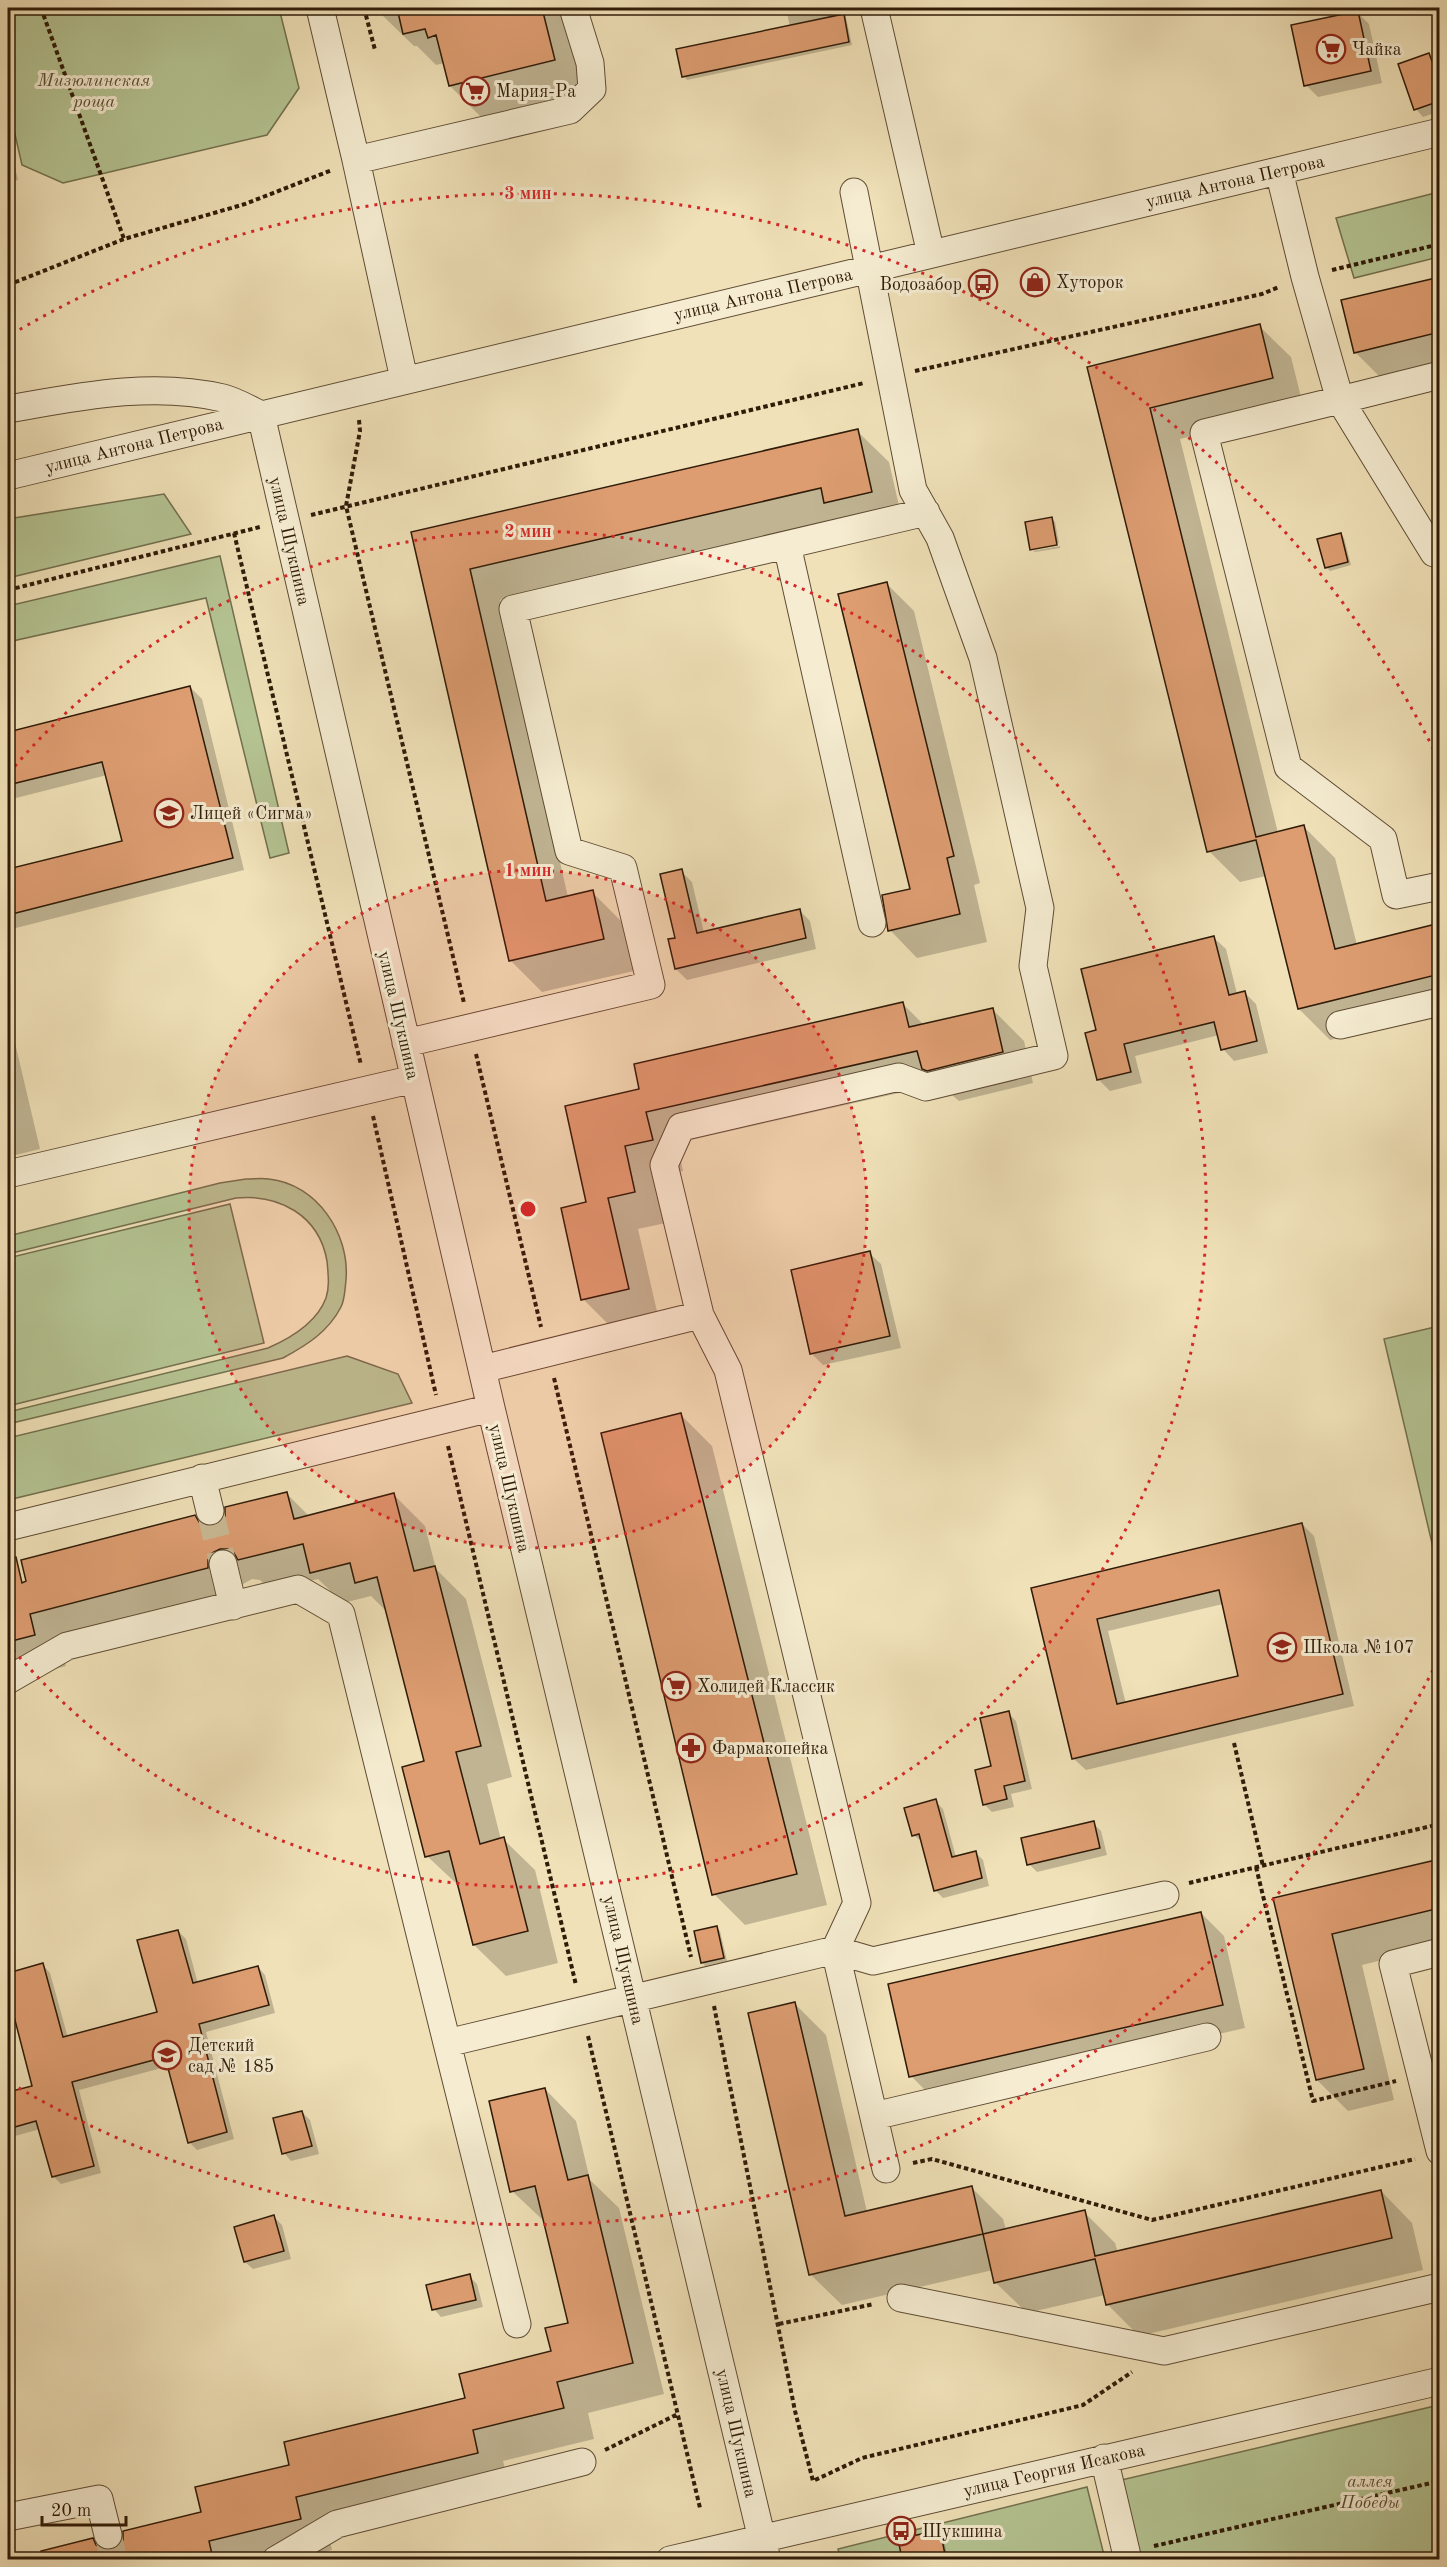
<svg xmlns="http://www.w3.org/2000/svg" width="1447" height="2567" viewBox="0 0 1447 2567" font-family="'Old Standard TT',serif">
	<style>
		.green { fill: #b5c493; stroke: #72704e; stroke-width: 1.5 }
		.shadow { fill: #0003; fill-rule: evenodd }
		.building { fill: #dd9d71; stroke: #2f1b08; stroke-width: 1.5; fill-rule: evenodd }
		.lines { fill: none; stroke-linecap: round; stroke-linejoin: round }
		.minor-tunnel { stroke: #c9b995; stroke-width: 27; stroke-dasharray: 27 14; stroke-linecap: butt }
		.minor-casing { stroke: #5f4c34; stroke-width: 29 }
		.path { stroke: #2f1b08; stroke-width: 4; stroke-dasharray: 4.5 3; stroke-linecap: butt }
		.minor { stroke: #f5ecd1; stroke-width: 27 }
		.ring { fill: none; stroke: #d62828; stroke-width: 3; stroke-dasharray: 3 6 }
		.labels { text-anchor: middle; stroke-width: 6; stroke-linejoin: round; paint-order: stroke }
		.poi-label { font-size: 18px; fill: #2f1b08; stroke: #f5ecd1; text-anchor: start }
		.park-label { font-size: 18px; font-style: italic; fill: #574e32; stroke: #f5ecd1 }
		.street-label { font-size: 18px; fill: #2f1b08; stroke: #f5ecd1 }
		.centre { fill: #d62828; stroke: #f5ecd1; stroke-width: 3 }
		.ring-label { font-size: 18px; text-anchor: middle; font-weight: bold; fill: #d62828; stroke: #f5ecd1; stroke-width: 6; stroke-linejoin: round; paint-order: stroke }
	</style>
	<rect width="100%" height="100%" fill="#f0e1b8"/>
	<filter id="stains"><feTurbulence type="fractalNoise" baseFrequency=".00333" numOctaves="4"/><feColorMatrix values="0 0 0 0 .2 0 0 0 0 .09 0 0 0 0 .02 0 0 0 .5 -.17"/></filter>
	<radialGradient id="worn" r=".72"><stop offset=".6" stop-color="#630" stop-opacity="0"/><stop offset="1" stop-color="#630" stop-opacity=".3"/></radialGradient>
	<path class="green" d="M8,8H279L299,88L267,135L63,183L22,165L8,104Z
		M1439,192V257L1354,278L1336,218Z
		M164,494L191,534L8,578V519Z
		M220,556L289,853L270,858L206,598L8,642V606Z
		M246,1179C254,1179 262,1178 269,1179C317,1184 350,1234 346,1280C345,1288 345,1299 341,1307C328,1332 307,1345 283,1358L8,1424V1412L268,1348C291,1338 317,1322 326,1298C330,1286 328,1273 327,1261C319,1215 279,1194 236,1198L8,1254V1236L220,1183Z
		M230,1204L264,1343L8,1406V1258Z
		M1439,1326H1440L1439,1573L1384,1339Z
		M347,1356L398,1374L412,1403L8,1500V1438Z
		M1439,2405V2551L1404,2559H1138L1117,2481Z
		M1087,2487L1105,2559L841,2560L838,2549Z"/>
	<path class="shadow" d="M381,8H554L569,22L586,91L481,117L450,86L444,63L436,65L417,46H414L382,15Z
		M786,8H844L852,45L687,80L684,76L790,27Z
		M1357,12L1369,24L1382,83L1318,97L1306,85Z
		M1428,55L1436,63L1440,72V111L1423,117L1416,109Z
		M8,138L18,180L8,183Z
		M1440,278V371L1386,383L1355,352Z
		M1259,326L1291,357L1304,409L1180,439L1278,833L1304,827L1335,858L1357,945L1440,925V1013L1330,1040L1299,1009L1266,876L1240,882L1209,851L1089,368Z
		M857,431L889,462L903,523L844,521L500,600L568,897L592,892L623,923L634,971L542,992L511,961L413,533Z
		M1052,519L1055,522L1059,543L1032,548Z
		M1341,534L1344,538L1351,565L1330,571L1326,567Z
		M1060,546V548L1035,552L1033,551Z
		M887,584L914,611L980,883L974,885L987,942L917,958L890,930L912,890Z
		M190,687L202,699L244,870L8,930V871L124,842L107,775L8,800V733Z
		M681,871L692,882L704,933L799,910L810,921L816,949L687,980L676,969Z
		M1214,938L1226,949L1237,994L1244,992L1256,1004L1268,1053L1234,1061L1223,1049L1219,1035L1135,1056L1142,1083L1110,1091L1098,1079V1031Z
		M903,1004L924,1025L993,1010L1024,1041L1033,1083L959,1101L939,1084L677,1143L683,1171L656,1177L666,1223L638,1229L659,1320L614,1330L583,1299L588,1203L641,1090Z
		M8,1013L40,1149L8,1157Z
		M869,1253L881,1264L901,1348L823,1365L812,1354Z
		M681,1415L712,1446L827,1905L745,1925L714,1894Z
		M287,1494L309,1516L394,1495L425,1526L436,1569L466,1599L512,1777L487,1784L501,1840L503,1839L535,1870L558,1963L506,1976L474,1945L460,1887L427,1856L426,1762L388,1613L371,1596L343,1603L318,1579L271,1591L260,1580L252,1579L243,1584L238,1592L60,1645L66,1666L8,1681V1588L28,1583L194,1517L205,1527L215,1528Z
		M1302,1524L1314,1536L1354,1706L1086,1770L1074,1759L1033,1589ZM1223,1604L1240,1677L1126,1704L1108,1631Z
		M1008,1713L1016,1721L1032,1789L1011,1794L1014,1807L992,1812L985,1805L977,1771L993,1767Z
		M935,1801L943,1809L956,1857L975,1852L983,1860L989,1886L943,1898L935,1890L923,1842L913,1835Z
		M1093,1823L1101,1831L1107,1855L1037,1872L1029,1864Z
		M1440,1860V1946L1362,1965L1394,2100L1348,2111L1317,2080L1275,1900Z
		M1201,1913L1224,1936L1245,2028L934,2099L911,2076Z
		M717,1928L720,1931L727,1961L705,1966L702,1962Z
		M178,1931L186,1939L198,1984L258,1967L265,1975L275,2013L206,2032L234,2139L197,2150L189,2142L169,2066L79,2090L101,2173L61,2184L53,2176L40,2129L8,2138V2094L34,2087L8,1987V1974L43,1965L50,1973L68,2038L159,2013Z
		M795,2004L826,2035L867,2212L972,2188L1003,2219L1006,2230L1084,2212L1115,2243L1118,2253L1381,2191L1412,2223L1423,2270L1139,2336L1108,2305L1105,2295L1027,2313L995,2282L993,2270L842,2305L810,2274Z
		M545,2089L576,2121L590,2180L619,2208L664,2394L588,2413L594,2439L503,2461L509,2484L327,2528L332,2550L292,2560H12L92,2540L103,2551L113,2552L203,2513L291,2466L467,2399L553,2352L570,2324L545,2222L512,2191Z
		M302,2112L310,2120L319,2154L291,2161L284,2153Z
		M274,2217L282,2225L291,2259L253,2269L245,2262Z
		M469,2276L477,2284L483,2307L441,2317L434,2309Z
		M939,2532L943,2535L948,2560H904L900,2541Z"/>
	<path class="building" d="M397,8H542L555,60L449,86L436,35L428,38L425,29L403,34Z
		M1358,11L1371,71L1304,86L1291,25Z
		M844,14L849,42L682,77L676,49Z
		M1429,53L1440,83V101L1414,110L1398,64Z
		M1440,277V332L1354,353L1341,300Z
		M1260,324L1273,378L1150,408L1256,837L1304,825L1335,949L1440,923V974L1298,1009L1256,840L1207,852L1087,367Z
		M858,429L872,492L824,503L821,488L470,569L546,901L593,890L604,939L509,961L411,532Z
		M1052,517L1057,545L1030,550L1025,522Z
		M1341,533L1348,562L1325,568L1317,539Z
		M887,582L954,856L947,858L960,914L888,931L882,895L910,889L838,594Z
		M190,686L233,858L8,915V869L122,841L102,762L8,785V732Z
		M682,869L697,933L800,909L806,938L675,969L668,939L675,938L660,874Z
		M1214,936L1229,995L1245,991L1257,1041L1221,1050L1214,1022L1124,1044L1131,1072L1097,1080L1085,1033L1096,1030L1081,969Z
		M903,1002L909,1027L993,1008L1003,1052L927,1071L922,1069L917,1051L646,1112L653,1140L625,1146L635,1192L608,1198L629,1289L581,1300L561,1208L586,1202L565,1106L639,1089L634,1064Z
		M870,1251L890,1336L810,1354L791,1270Z
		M681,1413L797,1874L712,1895L601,1433Z
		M287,1492L294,1519L394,1493L414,1571L435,1566L481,1746L456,1752L480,1844L504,1837L528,1931L473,1945L449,1851L425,1857L402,1767L424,1761L377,1577L355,1583L350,1563L310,1573L303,1544L238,1560L234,1553L228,1549H220L212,1553L208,1560V1568L30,1614L35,1635L8,1642V1558L16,1557L22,1583L26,1581L21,1560L195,1515L199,1522L205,1526H214L221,1522L225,1516V1507Z
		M1302,1523L1343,1694L1072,1759L1031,1588ZM1219,1590L1238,1676L1117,1704L1097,1619Z
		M1009,1711L1025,1781L1004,1786L1007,1799L983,1805L975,1770L991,1766L980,1718Z
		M936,1799L952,1857L976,1851L982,1878L934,1891L919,1834L912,1836L904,1808Z
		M1094,1821L1100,1848L1027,1865L1021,1838Z
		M1440,1859V1908L1332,1934L1364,2069L1316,2080L1273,1898Z
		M1201,1912L1223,2005L909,2077L888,1984Z
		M717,1926L724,1958L701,1963L694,1931Z
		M178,1930L193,1983L258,1966L269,2005L199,2024L227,2132L188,2143L165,2057L72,2082L94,2166L52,2177L36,2121L8,2129V2092L32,2086L8,1993V1973L43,1963L63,2037L157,2012L137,1940Z
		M795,2002L845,2216L972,2186L983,2234L1085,2210L1095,2256L1381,2190L1392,2238L1106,2305L1095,2259L994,2283L983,2234L809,2275L748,2013Z
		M545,2088L568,2180L588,2175L633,2363L557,2382L564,2408L473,2430L478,2453L296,2497L301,2519L209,2541L213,2559H42L41,2551L93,2538L96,2545L103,2550H112L119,2546L123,2540V2531L201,2512L195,2487L289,2465L284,2442L465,2398L459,2374L551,2351L545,2328L568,2323L535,2186L510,2192L489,2101Z
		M302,2111L312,2146L282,2154L273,2118Z
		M274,2215L284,2251L244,2262L234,2227Z
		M470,2274L476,2300L432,2310L426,2285Z
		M940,2530L946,2559H902L898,2539Z"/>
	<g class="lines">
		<path class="minor-tunnel" d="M210,1511L223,1564
			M108,2535L114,2560"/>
		<g class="minor-casing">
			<path id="minor" d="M320,8L356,160
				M874,8L931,254
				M1279,171L1305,277L1340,400L1204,433L1288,767L1383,839L1396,895L1440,886
				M404,379L356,160L570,110L592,89L590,63L573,8
				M8,409C77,397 152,381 223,398C235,401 249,409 261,415
				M261,415L491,1408L767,2560
				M8,476L1440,132
				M787,545L872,923
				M1434,553L1340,400L1440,375
				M1340,1025L1440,1002
				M406,1043L651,985L623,868L569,851L513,609L926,512
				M8,1174L414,1079
				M700,1315L664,1165L681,1127L899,1077L926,1087L1054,1056L1033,966L1040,908L983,658L940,538L913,490L854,192
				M482,1369L700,1315L728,1370L857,1903L835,1950L447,2043L517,2324
				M202,1478L210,1511
				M8,1527L491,1408
				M223,1564L233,1606
				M8,1680L67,1646L298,1589L341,1614L447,2043
				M1440,1952L1393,1964L1440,2151
				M874,2116L1207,2037
				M886,2169L835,1950L873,1961L1165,1895
				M901,2298L1164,2351L1440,2287
				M1104,2458L1128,2560
				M8,2517L99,2499L108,2535
				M276,2560L337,2524L582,2462
				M670,2560L1440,2381"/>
		</g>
		<path class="path" d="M41,8L124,239
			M364,8L375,50
			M1332,270L1440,244
			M8,285L124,239L245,204L332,170
			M915,371L1262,294L1279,287
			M359,420L360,431L346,506L464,1003
			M311,515L864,383
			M234,533L361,1065
			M8,590L260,527
			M476,1054L541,1327
			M373,1116L436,1395
			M554,1378L691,1957
			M448,1446L576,1985
			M1234,1743L1263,1866
			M1256,1867L1313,2101L1396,2081
			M1189,1883L1440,1824
			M714,2006L795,2411L813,2481L862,2458L1083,2405L1132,2372
			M588,2036L700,2508
			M913,2163L932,2159L1152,2220L1415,2159
			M779,2324L874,2304
			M605,2450L678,2414
			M1154,2546L1440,2481"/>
		<use href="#minor" class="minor"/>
	</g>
	<circle cx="528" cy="1209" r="339" fill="#d62828" fill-opacity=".12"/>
	<g class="ring">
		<circle cx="528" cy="1209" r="339"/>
		<path d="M9 773A678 678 0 1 1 9 1645"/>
		<path d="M1437 1662A1016 1016 0 0 1 12 2084M12 334A1016 1016 0 0 1 1437 756"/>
	</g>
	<defs>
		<g id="supermarket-ring" transform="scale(1.5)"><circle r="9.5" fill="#f5ecd1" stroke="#8f2418" stroke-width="1.5"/><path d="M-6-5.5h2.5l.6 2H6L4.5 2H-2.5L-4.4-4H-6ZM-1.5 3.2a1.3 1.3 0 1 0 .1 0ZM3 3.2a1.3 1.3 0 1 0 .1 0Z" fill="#8f2418"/></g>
		<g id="shop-ring" transform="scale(1.5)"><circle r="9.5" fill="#f5ecd1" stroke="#8f2418" stroke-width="1.5"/><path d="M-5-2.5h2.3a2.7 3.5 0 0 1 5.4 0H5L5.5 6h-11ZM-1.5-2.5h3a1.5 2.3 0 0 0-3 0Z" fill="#8f2418"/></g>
		<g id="bus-ring" transform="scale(1.5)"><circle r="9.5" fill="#f5ecd1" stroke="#8f2418" stroke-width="1.5"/><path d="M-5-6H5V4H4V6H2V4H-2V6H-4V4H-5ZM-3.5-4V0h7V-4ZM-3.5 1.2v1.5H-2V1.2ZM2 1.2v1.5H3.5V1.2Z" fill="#8f2418"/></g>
		<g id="school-ring" transform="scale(1.5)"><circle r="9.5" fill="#f5ecd1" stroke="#8f2418" stroke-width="1.5"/><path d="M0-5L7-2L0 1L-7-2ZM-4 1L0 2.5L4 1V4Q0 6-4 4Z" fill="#8f2418"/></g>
		<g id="pharmacy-ring" transform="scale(1.5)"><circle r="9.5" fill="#f5ecd1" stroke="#8f2418" stroke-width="1.5"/><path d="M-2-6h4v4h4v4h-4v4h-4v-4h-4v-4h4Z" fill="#8f2418"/></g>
	</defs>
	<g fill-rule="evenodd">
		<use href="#supermarket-ring" x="1331" y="49"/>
		<use href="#supermarket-ring" x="475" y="91"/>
		<use href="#shop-ring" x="1035" y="282"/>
		<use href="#bus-ring" x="983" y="284"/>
		<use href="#school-ring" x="169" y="813"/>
		<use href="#school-ring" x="1282" y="1647"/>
		<use href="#supermarket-ring" x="676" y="1686"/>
		<use href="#pharmacy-ring" x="691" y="1748"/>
		<use href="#school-ring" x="167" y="2055"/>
		<use href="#bus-ring" x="901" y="2531"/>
	</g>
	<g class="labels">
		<g class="poi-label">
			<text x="1352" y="55">Чайка</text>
			<text x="496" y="97">Мария-Ра</text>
			<text x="1056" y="288">Хуторок</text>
			<text x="962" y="290" text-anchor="end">Водозабор</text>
			<text x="190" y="819">Лицей «Сигма»</text>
			<text x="1303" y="1653">Школа №107</text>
			<text x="697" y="1692">Холидей Классик</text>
			<text x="712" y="1754">Фармакопейка</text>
			<text x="188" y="2051">Детский<tspan x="188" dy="21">сад № 185</tspan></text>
			<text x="922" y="2537">Шукшина</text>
		</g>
		<g class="park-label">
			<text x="94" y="86">Мизюлинская<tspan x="94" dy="21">роща</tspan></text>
			<text x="1370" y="2487">аллея<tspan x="1370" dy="21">Победы</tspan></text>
		</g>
		<g class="street-label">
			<text transform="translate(1235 181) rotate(-13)" y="6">улица Антона Петрова</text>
			<text transform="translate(763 294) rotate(-13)" y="6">улица Антона Петрова</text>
			<text transform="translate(134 445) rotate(-14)" y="6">улица Антона Петрова</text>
			<text transform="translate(290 541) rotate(77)" y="6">улица Шукшина</text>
			<text transform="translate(399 1015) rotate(77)" y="6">улица Шукшина</text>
			<text transform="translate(510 1488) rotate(77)" y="6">улица Шукшина</text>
			<text transform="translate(624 1960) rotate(77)" y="6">улица Шукшина</text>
			<text transform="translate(737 2433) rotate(77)" y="6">улица Шукшина</text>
			<text transform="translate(1054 2470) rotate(-13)" y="6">улица Георгия Исакова</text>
		</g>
	</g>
	<circle cx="528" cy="1209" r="9" class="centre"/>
	<g class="ring-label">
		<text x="528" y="199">3 мин</text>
		<text x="528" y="537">2 мин</text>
		<text x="528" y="876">1 мин</text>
	</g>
	<rect width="1447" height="2567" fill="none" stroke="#f0e1b8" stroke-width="30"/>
	<rect x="9" y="9" width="1429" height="2549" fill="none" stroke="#2f1b08" stroke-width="3"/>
	<rect x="15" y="15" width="1417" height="2537" fill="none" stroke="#2f1b08" stroke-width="1.5"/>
	<path d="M42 2516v9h84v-9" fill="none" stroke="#2f1b08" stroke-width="3"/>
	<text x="51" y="2516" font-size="18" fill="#2f1b08" stroke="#f5ecd1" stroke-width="4.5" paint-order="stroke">20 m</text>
	<rect width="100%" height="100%" filter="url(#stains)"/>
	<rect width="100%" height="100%" fill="url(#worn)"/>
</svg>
